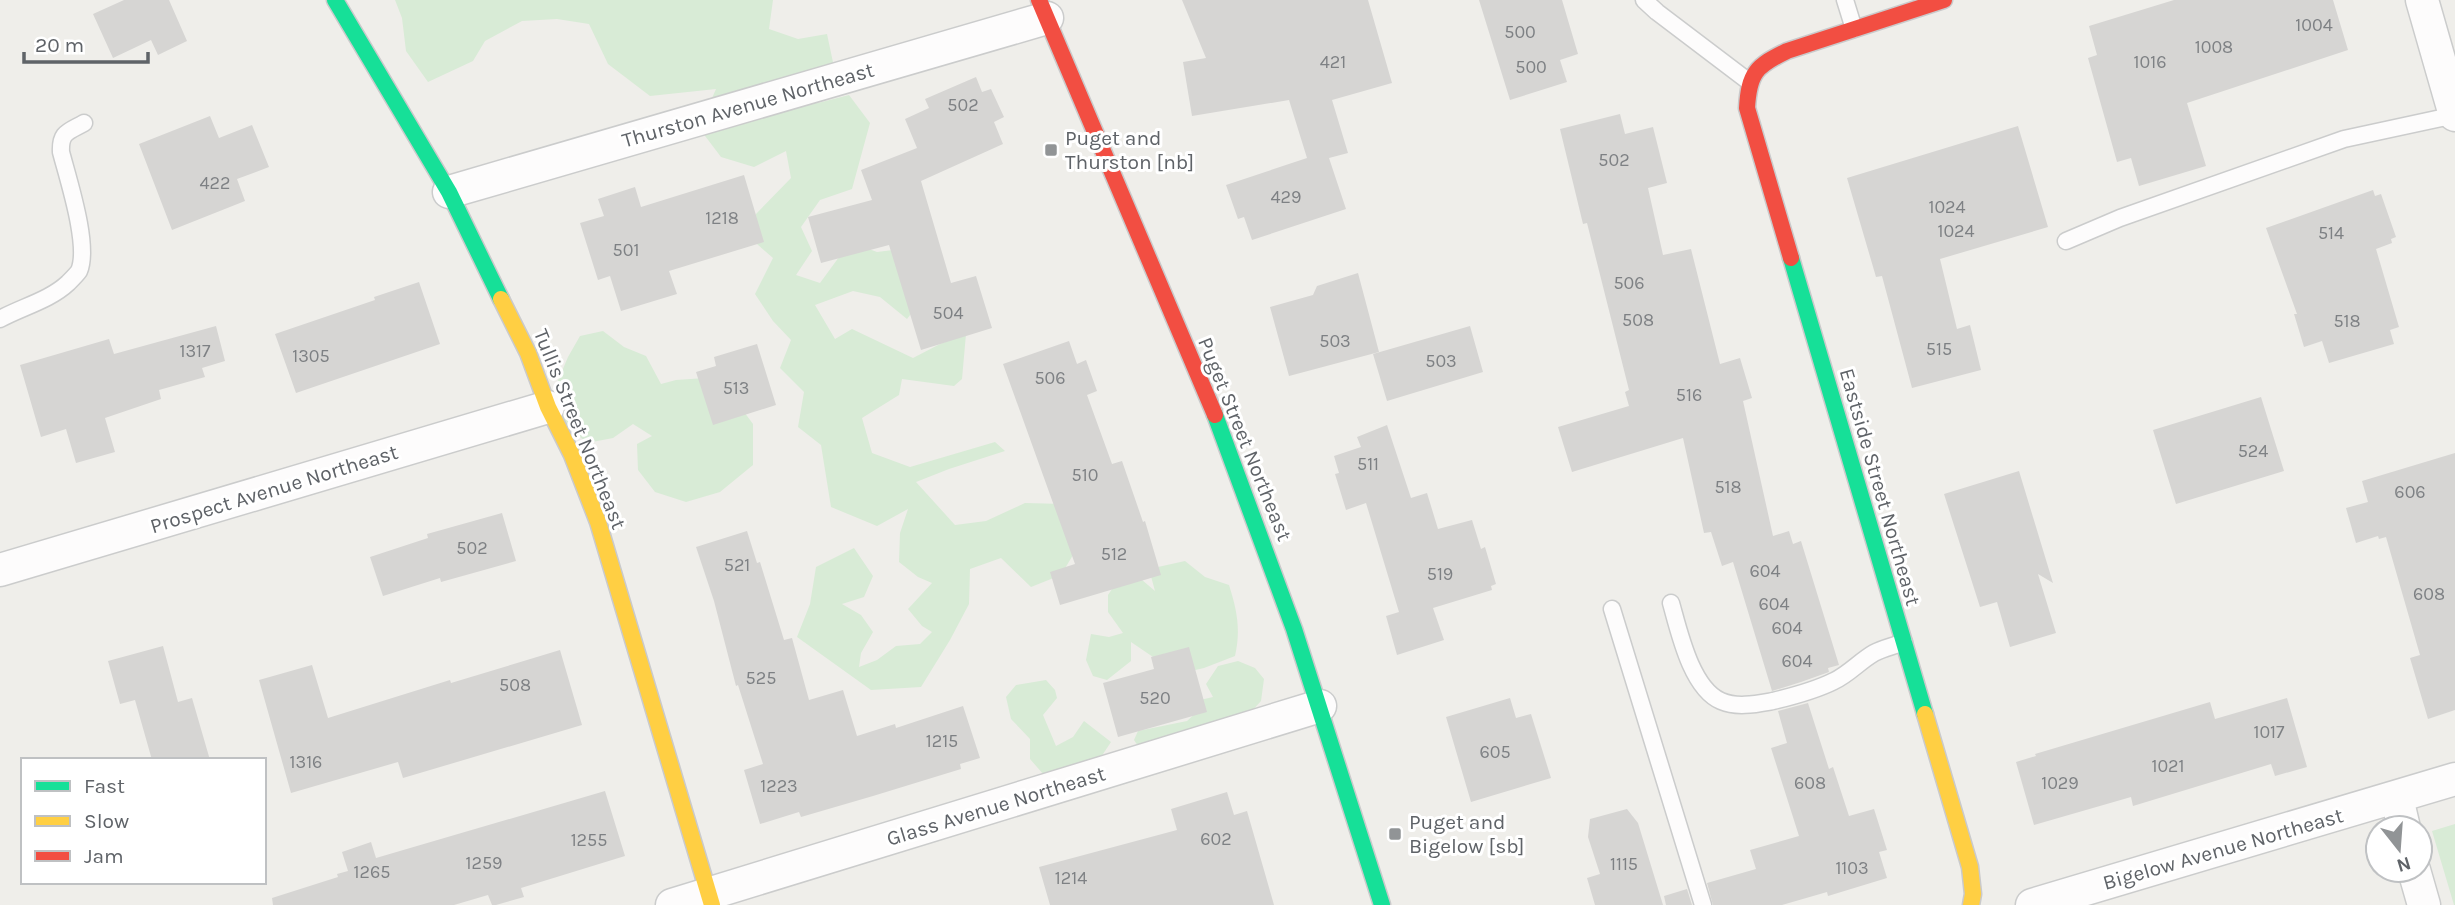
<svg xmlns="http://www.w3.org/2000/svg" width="2455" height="905" viewBox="0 0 2455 905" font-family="Karla,sans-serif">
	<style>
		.green { fill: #d8ebd6 }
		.building { fill: #d6d5d3 }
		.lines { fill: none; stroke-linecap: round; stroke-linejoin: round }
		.lane-casing { stroke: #cbcccc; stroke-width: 19 }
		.street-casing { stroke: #cbcccc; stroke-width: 35 }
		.fast-casing { stroke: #cacacb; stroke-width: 19 }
		.slow-casing { stroke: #cacacb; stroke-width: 19 }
		.jam-casing { stroke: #cacacb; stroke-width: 19 }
		.lane { stroke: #fdfcfc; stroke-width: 16 }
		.street { stroke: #fdfcfc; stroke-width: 32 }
		.fast { stroke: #16e098; stroke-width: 16 }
		.slow { stroke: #ffcf43; stroke-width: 16 }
		.jam { stroke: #f24e42; stroke-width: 16 }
		.poi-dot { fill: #919496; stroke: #fff; stroke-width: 2.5 }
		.labels { text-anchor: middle; stroke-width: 6; stroke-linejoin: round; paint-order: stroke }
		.number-label { font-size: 18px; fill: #7e8184 }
		.street-label { font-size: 21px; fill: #5f6368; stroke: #fff }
		.poi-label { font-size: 21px; fill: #5f6368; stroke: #fff; text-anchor: start }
	</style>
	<rect width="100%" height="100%" fill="#efeeea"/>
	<path class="green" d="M395,0H773L769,29L798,39L827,34L834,67L818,103L849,95L870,123L852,189L820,200L801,227L812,251L796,275L820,283L850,242L877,252L917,247L936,281L907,319L880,297L853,291L815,305L835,339L852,329L913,358L940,344L966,334L962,379L954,386L902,379L899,395L862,418L872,453L910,467L995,442L1005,451L949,469L916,482L955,525L986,521L1025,503L1064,504L1079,545L1061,575L1031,587L1001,558L970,569L969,604L950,640L921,687L871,690L797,637L810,604L816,567L854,548L873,576L864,597L842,604L861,615L873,632L861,653L859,667L877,660L896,646L920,644L932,632L922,626L908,609L932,583L918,577L899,562L900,533L908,509L877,526L831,507L821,445L798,427L804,392L780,368L791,340L773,321L755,294L773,258L757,244L756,214L791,178L786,151L754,167L721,157L699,128L716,89L650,96L608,64L589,24L557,19L522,21L485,41L473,61L428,82L406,51L402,18Z
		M603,331L624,347L646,356L661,384L676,380L705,378L733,397L753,424V465L720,492L686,502L655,492L638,470L637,444L652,436L633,424L613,438L587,443L564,423L554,390L568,357L580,336Z
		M1185,561L1205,577L1229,585C1237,610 1241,630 1235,656L1204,668L1178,674L1131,642V661L1107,680L1093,676L1086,660L1091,634L1109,637L1123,633L1108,612V595L1118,580L1135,574L1155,591L1149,569Z
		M1238,661L1255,668L1264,679L1261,701L1239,725L1138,746L1134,740L1138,731L1187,721L1198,711L1200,700L1213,697L1206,684L1218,666Z
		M1046,680L1055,690L1057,698L1043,715L1056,746L1073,737L1084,721L1111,742L1099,760L1044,775L1030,759V739L1011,719L1006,697L1016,685Z
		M2455,824V905H2454L2432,831Z"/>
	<path class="building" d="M124,0H169L187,41L158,55L151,40L113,58L93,14Z
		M1182,0H1368L1392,83L1332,100L1348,153L1329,158L1346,209L1252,240L1244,217L1238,219L1226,185L1307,158L1289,100L1192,116L1183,62L1206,58Z
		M1479,0H1562L1578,54L1560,60L1567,82L1510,100Z
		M2174,0H2333L2348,50L2187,103L2206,166L2139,186L2131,158L2117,162L2088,58L2097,55L2089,26Z
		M976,77L982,92L991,89L1004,117L994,122L1003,144L921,181L951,283L976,276L992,328L921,350L889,245L821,263L808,217L872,200L861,170L917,148L905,119L929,108L925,99Z
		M1620,114L1625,134L1653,127L1667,183L1648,188L1663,255L1691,249L1720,364L1740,358L1752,398L1743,401L1773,536L1789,531L1793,544L1801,541L1839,665L1828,668L1829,672L1801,682L1772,691L1733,562L1722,566L1711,532L1704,533L1683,438L1572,472L1558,427L1629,406L1625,392L1629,390L1587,223L1583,224L1560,129Z
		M210,116L219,138L252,125L269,167L237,179L245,201L172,230L139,144Z
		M2018,126L2048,227L1940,259L1957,329L1970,325L1981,370L1912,388L1882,276L1876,277L1847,178Z
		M744,175L764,242L669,271L677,294L621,311L610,276L598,280L580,223L604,216L598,199L635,187L641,207Z
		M2373,190L2375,196L2381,194L2396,237L2391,239L2392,243L2376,249L2399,327L2390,330L2394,344L2329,363L2322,341L2304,347L2294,314H2297L2266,228Z
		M1358,273L1379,352L1289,376L1270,307L1313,295L1317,286Z
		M419,282L440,344L296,393L275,334L375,300L374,297Z
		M216,326L225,361L202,368L205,377L159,390L161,399L105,418L115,452L76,463L66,429L41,437L20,365L109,339L114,354Z
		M1470,326L1483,372L1387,401L1373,354Z
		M1069,341L1077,364L1086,360L1097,391L1087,395L1112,464L1122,461L1143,522L1145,521L1161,575L1060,605L1050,572L1075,564L1003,364Z
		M757,344L776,405L713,425L696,372L716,366L714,357Z
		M2261,397L2284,471L2176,504L2153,430Z
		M1387,425L1411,498L1427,493L1438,529L1472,520L1481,549L1485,547L1496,584L1491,586L1492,590L1433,608L1444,640L1397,655L1386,616L1399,612L1366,503L1346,510L1335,474L1339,473L1334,456L1361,447L1357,437Z
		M2455,453V710L2428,719L2410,658L2420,655L2386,537L2379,539L2378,536L2356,543L2346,508L2368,502L2362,481Z
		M2019,471L2053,583L2038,574L2056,633L2010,647L1997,602L1980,607L1944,494Z
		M502,513L516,561L441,582L440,578L383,596L370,557L428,538L427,534Z
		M747,531L757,563L760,562L784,640L792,638L809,700L843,690L857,736L895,724L896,728L963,706L980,758L960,764L961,769L873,796L801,817L799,812L760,824L744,770L763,764L738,685L736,686L714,601L696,547Z
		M163,646L178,702L192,698L210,760H152L135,700L120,704L108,661Z
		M1189,647L1207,712L1118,737L1103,683L1154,669L1151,657Z
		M560,650L582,725L403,778L398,762L291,793L259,680L312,665L328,718L450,680L451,683Z
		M1510,698L1516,718L1531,714L1551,778L1471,802L1446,717Z
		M2287,698L2307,767L2275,776L2271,764L2133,806L2131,797L2034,825L2016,762L2036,756L2035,754L2210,702L2215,719Z
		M1808,703L1829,769L1833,767L1849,816L1874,809L1887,850L1879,852L1887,878L1828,896L1827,892L1782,905H1713L1707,883L1756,869L1750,850L1799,836L1771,748L1787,743L1778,711Z
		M605,791L625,856L521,888L524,897L496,905H492L488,895L454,905H273L272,898L338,877L337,874L348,871L342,852L371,842L376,858Z
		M1227,792L1234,815L1247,811L1274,905H1050L1039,867L1177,830L1171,809Z
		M1627,809L1638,823L1663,905H1595L1587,878L1600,874L1588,837L1590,819Z
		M1687,889L1692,905H1666L1664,896Z"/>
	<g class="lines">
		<g class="lane-casing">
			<path id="lane" d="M1644,0L1657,12L1748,81
				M1845,0L1854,29
				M2066,241L2120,218L2344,139L2455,115
				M0,319C22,307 50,300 68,283C71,280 77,274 79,271C90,246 68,179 61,152C60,132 68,132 84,123
				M1671,603C1679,631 1691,688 1721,701C1737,708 1756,704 1773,701C1794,696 1816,690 1834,681C1849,674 1860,661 1874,653C1883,648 1894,646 1904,642
				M1612,609L1703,905"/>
		</g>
		<g class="street-casing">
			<path id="street" d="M2422,0L2455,115
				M449,192L1047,18
				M0,570L548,407
				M2397,798L2404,828
				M2414,870L2424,905
				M672,905L1320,706
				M2032,905L2455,779"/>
		</g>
		<g class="fast-casing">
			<path id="fast" d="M335,0L449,192L501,299
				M1791,258L1925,714
				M1215,415L1294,629L1382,905"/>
		</g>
		<g class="slow-casing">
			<path id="slow" d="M501,299L528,353L548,407L572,455L598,522L712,905
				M1925,714L1970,867L1973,894L1971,905"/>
		</g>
		<g class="jam-casing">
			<path id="jam" d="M1039,0L1215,415
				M1791,258L1747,108C1749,73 1756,66 1787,51L1944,0"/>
		</g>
		<use href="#lane" class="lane"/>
		<use href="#street" class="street"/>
		<use href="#fast" class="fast"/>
		<use href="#slow" class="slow"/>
		<use href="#jam" class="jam"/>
	</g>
	<g class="poi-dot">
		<rect x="1044" y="143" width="14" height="14" rx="3.5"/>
		<rect x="1388" y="827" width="14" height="14" rx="3.5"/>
	</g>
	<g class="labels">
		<g class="number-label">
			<text x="2314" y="31">1004</text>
			<text x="1520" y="38">500</text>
			<text x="2214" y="53">1008</text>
			<text x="1333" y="68">421</text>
			<text x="2150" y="68">1016</text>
			<text x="1531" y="73">500</text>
			<text x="963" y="111">502</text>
			<text x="1614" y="166">502</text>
			<text x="215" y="189">422</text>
			<text x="1286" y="203">429</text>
			<text x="1947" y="213">1024</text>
			<text x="722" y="224">1218</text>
			<text x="1956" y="237">1024</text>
			<text x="2331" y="239">514</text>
			<text x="626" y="256">501</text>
			<text x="1629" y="289">506</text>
			<text x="948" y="319">504</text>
			<text x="1638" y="326">508</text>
			<text x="2347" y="327">518</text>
			<text x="1335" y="347">503</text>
			<text x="1939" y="355">515</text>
			<text x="195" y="357">1317</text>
			<text x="311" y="362">1305</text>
			<text x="1441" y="367">503</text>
			<text x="1050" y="384">506</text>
			<text x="736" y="394">513</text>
			<text x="1689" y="401">516</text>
			<text x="2253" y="457">524</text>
			<text x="1368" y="470">511</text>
			<text x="1085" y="481">510</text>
			<text x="1728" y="493">518</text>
			<text x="2410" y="498">606</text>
			<text x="472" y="554">502</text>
			<text x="1114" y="560">512</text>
			<text x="737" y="571">521</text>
			<text x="1765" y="577">604</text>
			<text x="1440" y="580">519</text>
			<text x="2429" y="600">608</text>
			<text x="1774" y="610">604</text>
			<text x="1787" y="634">604</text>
			<text x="1797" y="667">604</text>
			<text x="761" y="684">525</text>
			<text x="515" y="691">508</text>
			<text x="1155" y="704">520</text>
			<text x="2269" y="738">1017</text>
			<text x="942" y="747">1215</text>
			<text x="1495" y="758">605</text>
			<text x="306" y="768">1316</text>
			<text x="2168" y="772">1021</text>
			<text x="1810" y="789">608</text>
			<text x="2060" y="789">1029</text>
			<text x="779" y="792">1223</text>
			<text x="1216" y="845">602</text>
			<text x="589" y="846">1255</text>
			<text x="484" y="869">1259</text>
			<text x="1624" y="870">1115</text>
			<text x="1852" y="874">1103</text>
			<text x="372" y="878">1265</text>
			<text x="1071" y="884">1214</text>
		</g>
		<g class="street-label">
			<text transform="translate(748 105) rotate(-16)" y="7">Thurston Avenue Northeast</text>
			<text transform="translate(580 429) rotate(68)" y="7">Tullis Street Northeast</text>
			<text transform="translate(1245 439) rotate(68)" y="7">Puget Street Northeast</text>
			<text transform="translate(1880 487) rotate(74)" y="7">Eastside Street Northeast</text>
			<text transform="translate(274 489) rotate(-17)" y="7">Prospect Avenue Northeast</text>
			<text transform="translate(996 806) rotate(-17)" y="7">Glass Avenue Northeast</text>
			<text transform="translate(2223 849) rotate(-16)" y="7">Bigelow Avenue Northeast</text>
		</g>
		<g class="poi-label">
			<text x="1065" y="145">Puget and<tspan x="1065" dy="24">Thurston [nb]</tspan></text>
			<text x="1409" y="829">Puget and<tspan x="1409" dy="24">Bigelow [sb]</tspan></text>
		</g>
	</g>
	<rect x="21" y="758" width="245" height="126" fill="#ffffff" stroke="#bfc1c3" stroke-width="2"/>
	<rect x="35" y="781" width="35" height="10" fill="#16e098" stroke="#bfc1c3" stroke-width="2"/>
	<text x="84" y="793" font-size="21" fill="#5f6368">Fast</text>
	<rect x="35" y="816" width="35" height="10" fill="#ffcf43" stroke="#bfc1c3" stroke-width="2"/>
	<text x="84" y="828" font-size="21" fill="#5f6368">Slow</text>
	<rect x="35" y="851" width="35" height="10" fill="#f24e42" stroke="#bfc1c3" stroke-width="2"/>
	<text x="84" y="863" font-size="21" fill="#5f6368">Jam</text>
	<g transform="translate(2399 849) rotate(163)"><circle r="33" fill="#ffffff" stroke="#bfc1c3" stroke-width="2"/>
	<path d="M0-5L12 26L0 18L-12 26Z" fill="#919496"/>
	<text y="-10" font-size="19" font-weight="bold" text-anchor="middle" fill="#5f6368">N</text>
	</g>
	<path d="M24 52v10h124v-10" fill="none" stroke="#5f6368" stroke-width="3.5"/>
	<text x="35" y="52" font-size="21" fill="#5f6368" stroke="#ffffff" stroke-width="5" paint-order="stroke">20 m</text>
</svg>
